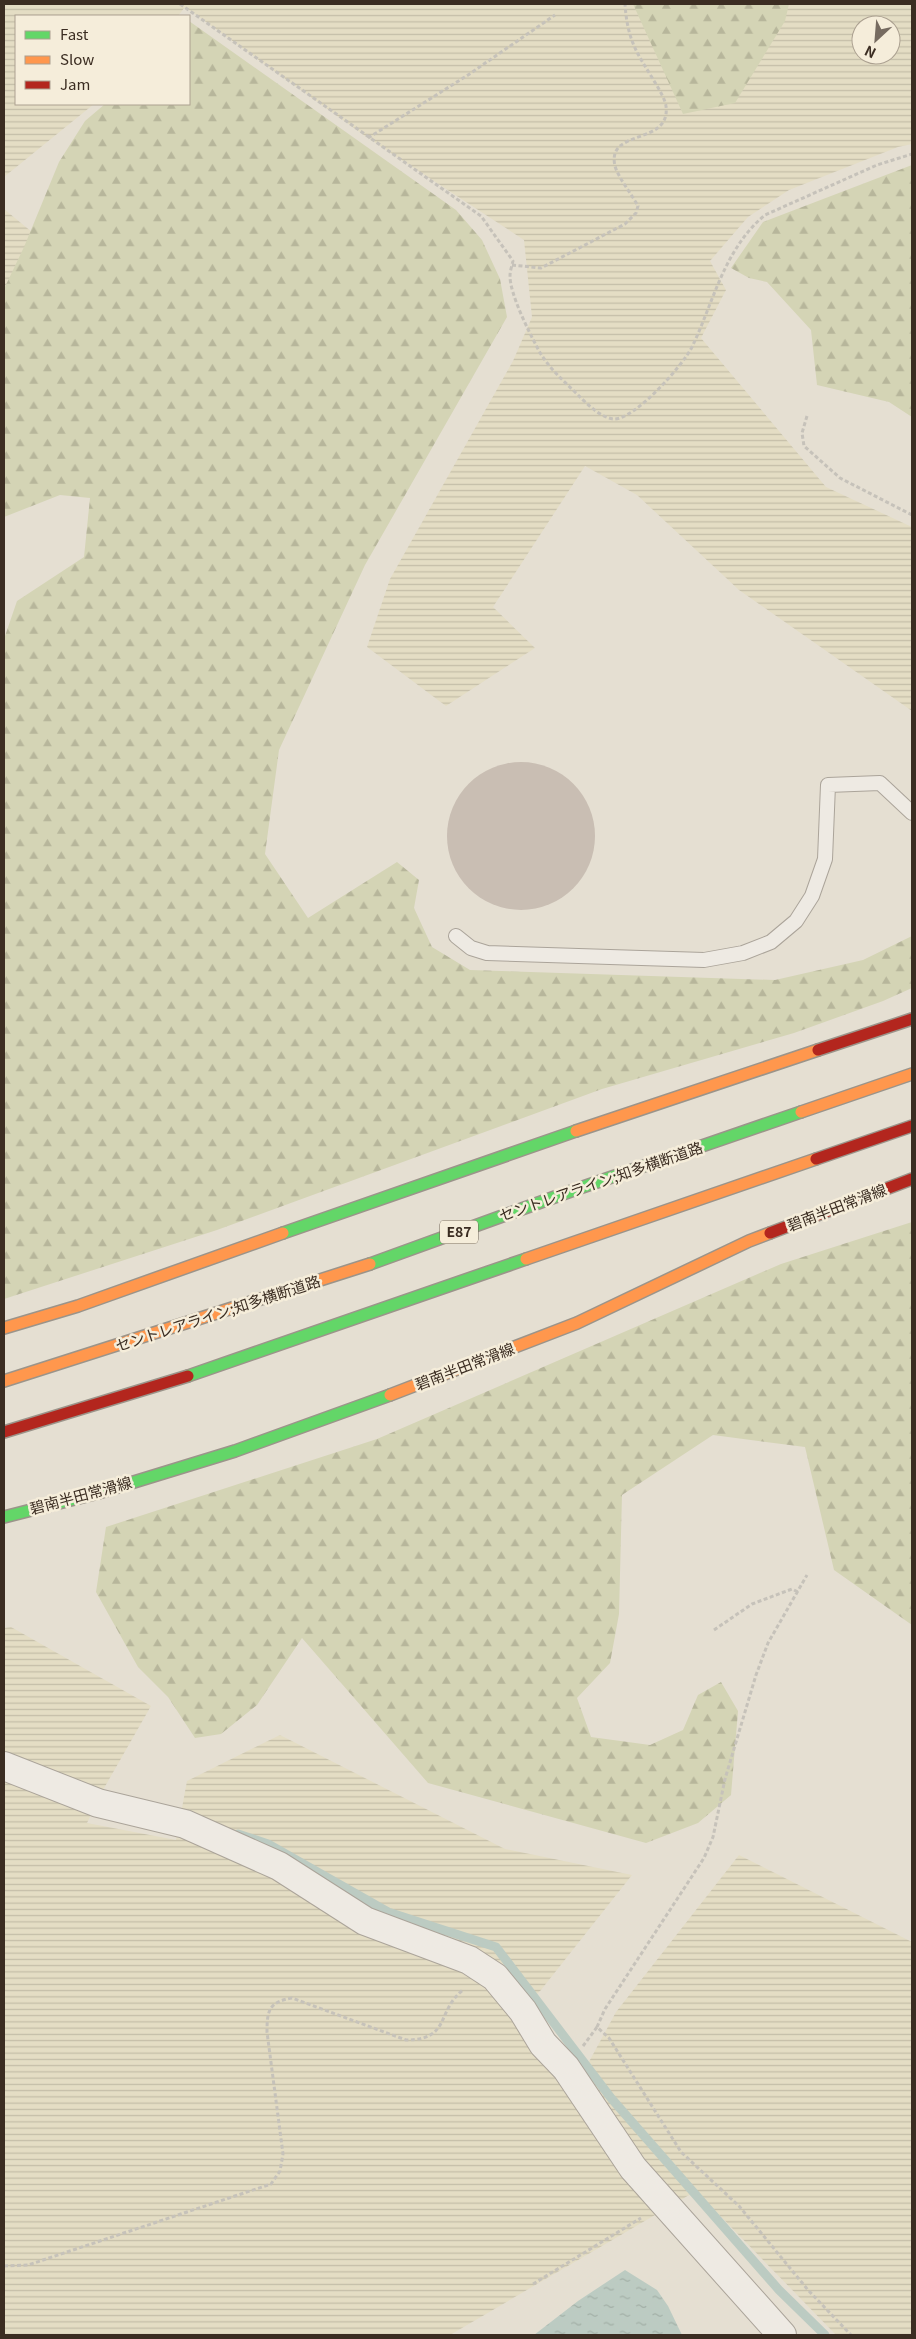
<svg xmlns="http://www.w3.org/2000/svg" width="916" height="2339" viewBox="0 0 916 2339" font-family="Georgia,'Noto Sans JP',serif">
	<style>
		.farmland { fill: url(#farmland-rules); fill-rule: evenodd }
		.forest { fill: url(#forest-firs) }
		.water { fill: url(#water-ripples) }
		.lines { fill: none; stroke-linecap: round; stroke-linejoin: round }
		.stream { stroke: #bccbc2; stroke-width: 9 }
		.building { fill: #c9beb3 }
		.lane-casing { stroke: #aba49a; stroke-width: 16 }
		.street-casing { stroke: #aba49a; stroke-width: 30 }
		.fast-casing { stroke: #9b948a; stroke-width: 14 }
		.slow-casing { stroke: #9b948a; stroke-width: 14 }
		.jam-casing { stroke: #9b948a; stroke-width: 14 }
		.path { stroke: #c6c2ba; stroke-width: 3; stroke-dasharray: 4 2.5; stroke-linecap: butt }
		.lane { stroke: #eeeae3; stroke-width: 14 }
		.street { stroke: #eeeae3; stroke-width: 28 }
		.fast { stroke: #63d668; stroke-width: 11 }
		.slow { stroke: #ff974d; stroke-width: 11 }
		.jam { stroke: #b3261e; stroke-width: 11 }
		.labels { text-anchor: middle; stroke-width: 5; stroke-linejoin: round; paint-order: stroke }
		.shield { fill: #f5edda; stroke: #736759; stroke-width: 1 }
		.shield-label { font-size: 14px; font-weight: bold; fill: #3b2d22 }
		.street-label { font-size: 15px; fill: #3b2d22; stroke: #f5edda }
	</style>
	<defs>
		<pattern id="farmland-rules" width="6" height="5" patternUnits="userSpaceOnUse" patternTransform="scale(1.25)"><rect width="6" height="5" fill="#e4ddc4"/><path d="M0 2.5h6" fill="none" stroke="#c4bea8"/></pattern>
		<pattern id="forest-firs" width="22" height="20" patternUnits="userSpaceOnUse" patternTransform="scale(1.25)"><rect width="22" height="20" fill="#d4d4b5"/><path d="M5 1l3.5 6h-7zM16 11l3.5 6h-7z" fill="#b7b69b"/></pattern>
		<pattern id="water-ripples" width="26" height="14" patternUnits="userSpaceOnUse" patternTransform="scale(1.25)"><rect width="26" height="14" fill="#bccbc2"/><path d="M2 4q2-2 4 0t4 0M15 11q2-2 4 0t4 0" fill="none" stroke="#a2afa6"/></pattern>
	</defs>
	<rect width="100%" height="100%" fill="#e5dfd2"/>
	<path class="farmland" d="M4,4H912V144L898,147L789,190L748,217L710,261L726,290L701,338L826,487L912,527V711L739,590L637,495L585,466L493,607L535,648L446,706L367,647L390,579L513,361L532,317L524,240L368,138L185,7L178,16H16V104H94L4,177ZM861,25H891V55H861Z
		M4,209L38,237L4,310Z
		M11,1627L151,1706L103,1790L87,1823L176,1840L187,1781L280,1735L505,1849L632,1875L541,1990L514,2017L572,2093L616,2012L739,1855L912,1942V2335H836L696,2191L450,2335H4V1628Z"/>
	<path class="forest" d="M633,4H789L785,21L735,103L683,114Z
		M189,21L456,210L482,240L500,279L507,317L365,565L279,750L265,854L308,918L397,862L419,880L414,908L432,947L470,970L775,980L863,960L912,936V988L883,1001L794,1033L602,1089L217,1230L4,1299V639L17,601L84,557L90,498L60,495L4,517V289L24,247L59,162L85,121L105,104H189Z
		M912,165V417L889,402L817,385L811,330L767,282L749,278L731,268L763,222Z
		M912,1222V1625L834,1570L805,1447L713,1435L622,1495L619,1614L610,1663L577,1698L591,1737L650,1745L683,1730L698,1695L721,1682L738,1711L731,1795L698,1823L646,1843L428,1783L302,1638L257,1705L221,1734L195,1738L168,1697L138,1667L96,1592L106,1527L377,1439L781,1264Z"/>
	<path class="water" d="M625,2270L657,2290L668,2306L682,2335H534L578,2301Z"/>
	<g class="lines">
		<path class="stream" d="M238,1834L268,1844L388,1912L496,1947L611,2098L779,2290L825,2335"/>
	</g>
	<path class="building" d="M447 836a74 74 0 1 1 148 0a74 74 0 1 1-148 0Z"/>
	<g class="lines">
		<g class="lane-casing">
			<path id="lane" d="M456,936L471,948L487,953L704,960L743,953L771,942L796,921L812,896L825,859L828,785L880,783L912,813"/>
		</g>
		<g class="street-casing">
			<path id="street" d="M4,1766L98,1803L185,1824L279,1866L365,1921L469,1960L495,1977L523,2011L543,2044L566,2068L633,2168L782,2335"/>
		</g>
		<g class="fast-casing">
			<path id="fast" d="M283,1233L576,1131
				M370,1264L574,1190L801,1112
				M188,1376L526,1259
				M4,1517L98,1493L235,1451L390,1395"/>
		</g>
		<g class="slow-casing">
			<path id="slow" d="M801,1112L912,1074
				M576,1131L818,1050
				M526,1259L816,1159
				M4,1328L78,1306L283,1233
				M4,1381L370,1264
				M390,1395L577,1323L749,1241L770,1233"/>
		</g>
		<g class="jam-casing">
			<path id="jam" d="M818,1050L912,1019
				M816,1159L912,1126
				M770,1233L912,1179
				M4,1432L188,1376"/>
		</g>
		<path class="path" d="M180,4L481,216L513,261C512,265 510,271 510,276C510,294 528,330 537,347C547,367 562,379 578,395C587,404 600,417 613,419C634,421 683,365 692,347C714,301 724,249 765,215L877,165L912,154
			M368,138L468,75L555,15
			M512,265L541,268L625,224L636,213L638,206C632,195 618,177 615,166C606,128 671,146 666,106C665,95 643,65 637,52C629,37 626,20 625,4
			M807,416L802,433L804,446L840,478L912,515
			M714,1630L752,1604L792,1589L798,1592
			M597,2027L605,2009L704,1858L713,1837L725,1779L756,1675L768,1643L807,1575
			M583,2046L597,2027L609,2038L681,2152L739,2206L808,2290L851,2335
			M4,2266L28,2265L271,2184L280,2171L283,2154L267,2032C267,2010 269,2002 292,1998L406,2040C451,2040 436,2011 463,1990
			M533,2284L641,2218"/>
		<use href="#lane" class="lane"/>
		<use href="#street" class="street"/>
		<use href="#fast" class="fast"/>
		<use href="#slow" class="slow"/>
		<use href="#jam" class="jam"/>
	</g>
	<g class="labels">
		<rect class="shield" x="440" y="1220.5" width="38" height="23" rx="4"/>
		<g class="shield-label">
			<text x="459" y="1237">E87</text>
		</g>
		<g class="street-label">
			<text transform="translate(601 1182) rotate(-19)" y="5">セントレアライン;知多横断道路</text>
			<text transform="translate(837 1208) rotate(-21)" y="5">碧南半田常滑線</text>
			<text transform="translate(218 1314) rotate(-18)" y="5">セントレアライン;知多横断道路</text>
			<text transform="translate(465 1367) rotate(-21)" y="5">碧南半田常滑線</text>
			<text transform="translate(81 1496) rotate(-15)" y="5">碧南半田常滑線</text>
		</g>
	</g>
	<rect width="916" height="2339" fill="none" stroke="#3b2d22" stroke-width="10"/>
	<rect x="15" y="15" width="175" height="90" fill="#f5edda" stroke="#aba090"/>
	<rect x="25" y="31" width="25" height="8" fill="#63d668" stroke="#aba090"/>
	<text x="60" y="40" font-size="15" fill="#3b2d22">Fast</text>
	<rect x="25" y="56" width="25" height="8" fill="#ff974d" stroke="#aba090"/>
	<text x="60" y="65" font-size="15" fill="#3b2d22">Slow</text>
	<rect x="25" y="81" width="25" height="8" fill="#b3261e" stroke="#aba090"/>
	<text x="60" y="90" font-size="15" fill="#3b2d22">Jam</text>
	<g transform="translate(876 40) rotate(206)"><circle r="24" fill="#f5edda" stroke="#aba090"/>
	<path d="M0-4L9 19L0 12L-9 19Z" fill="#766b60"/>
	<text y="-8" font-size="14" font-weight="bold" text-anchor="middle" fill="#3b2d22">N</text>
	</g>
</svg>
